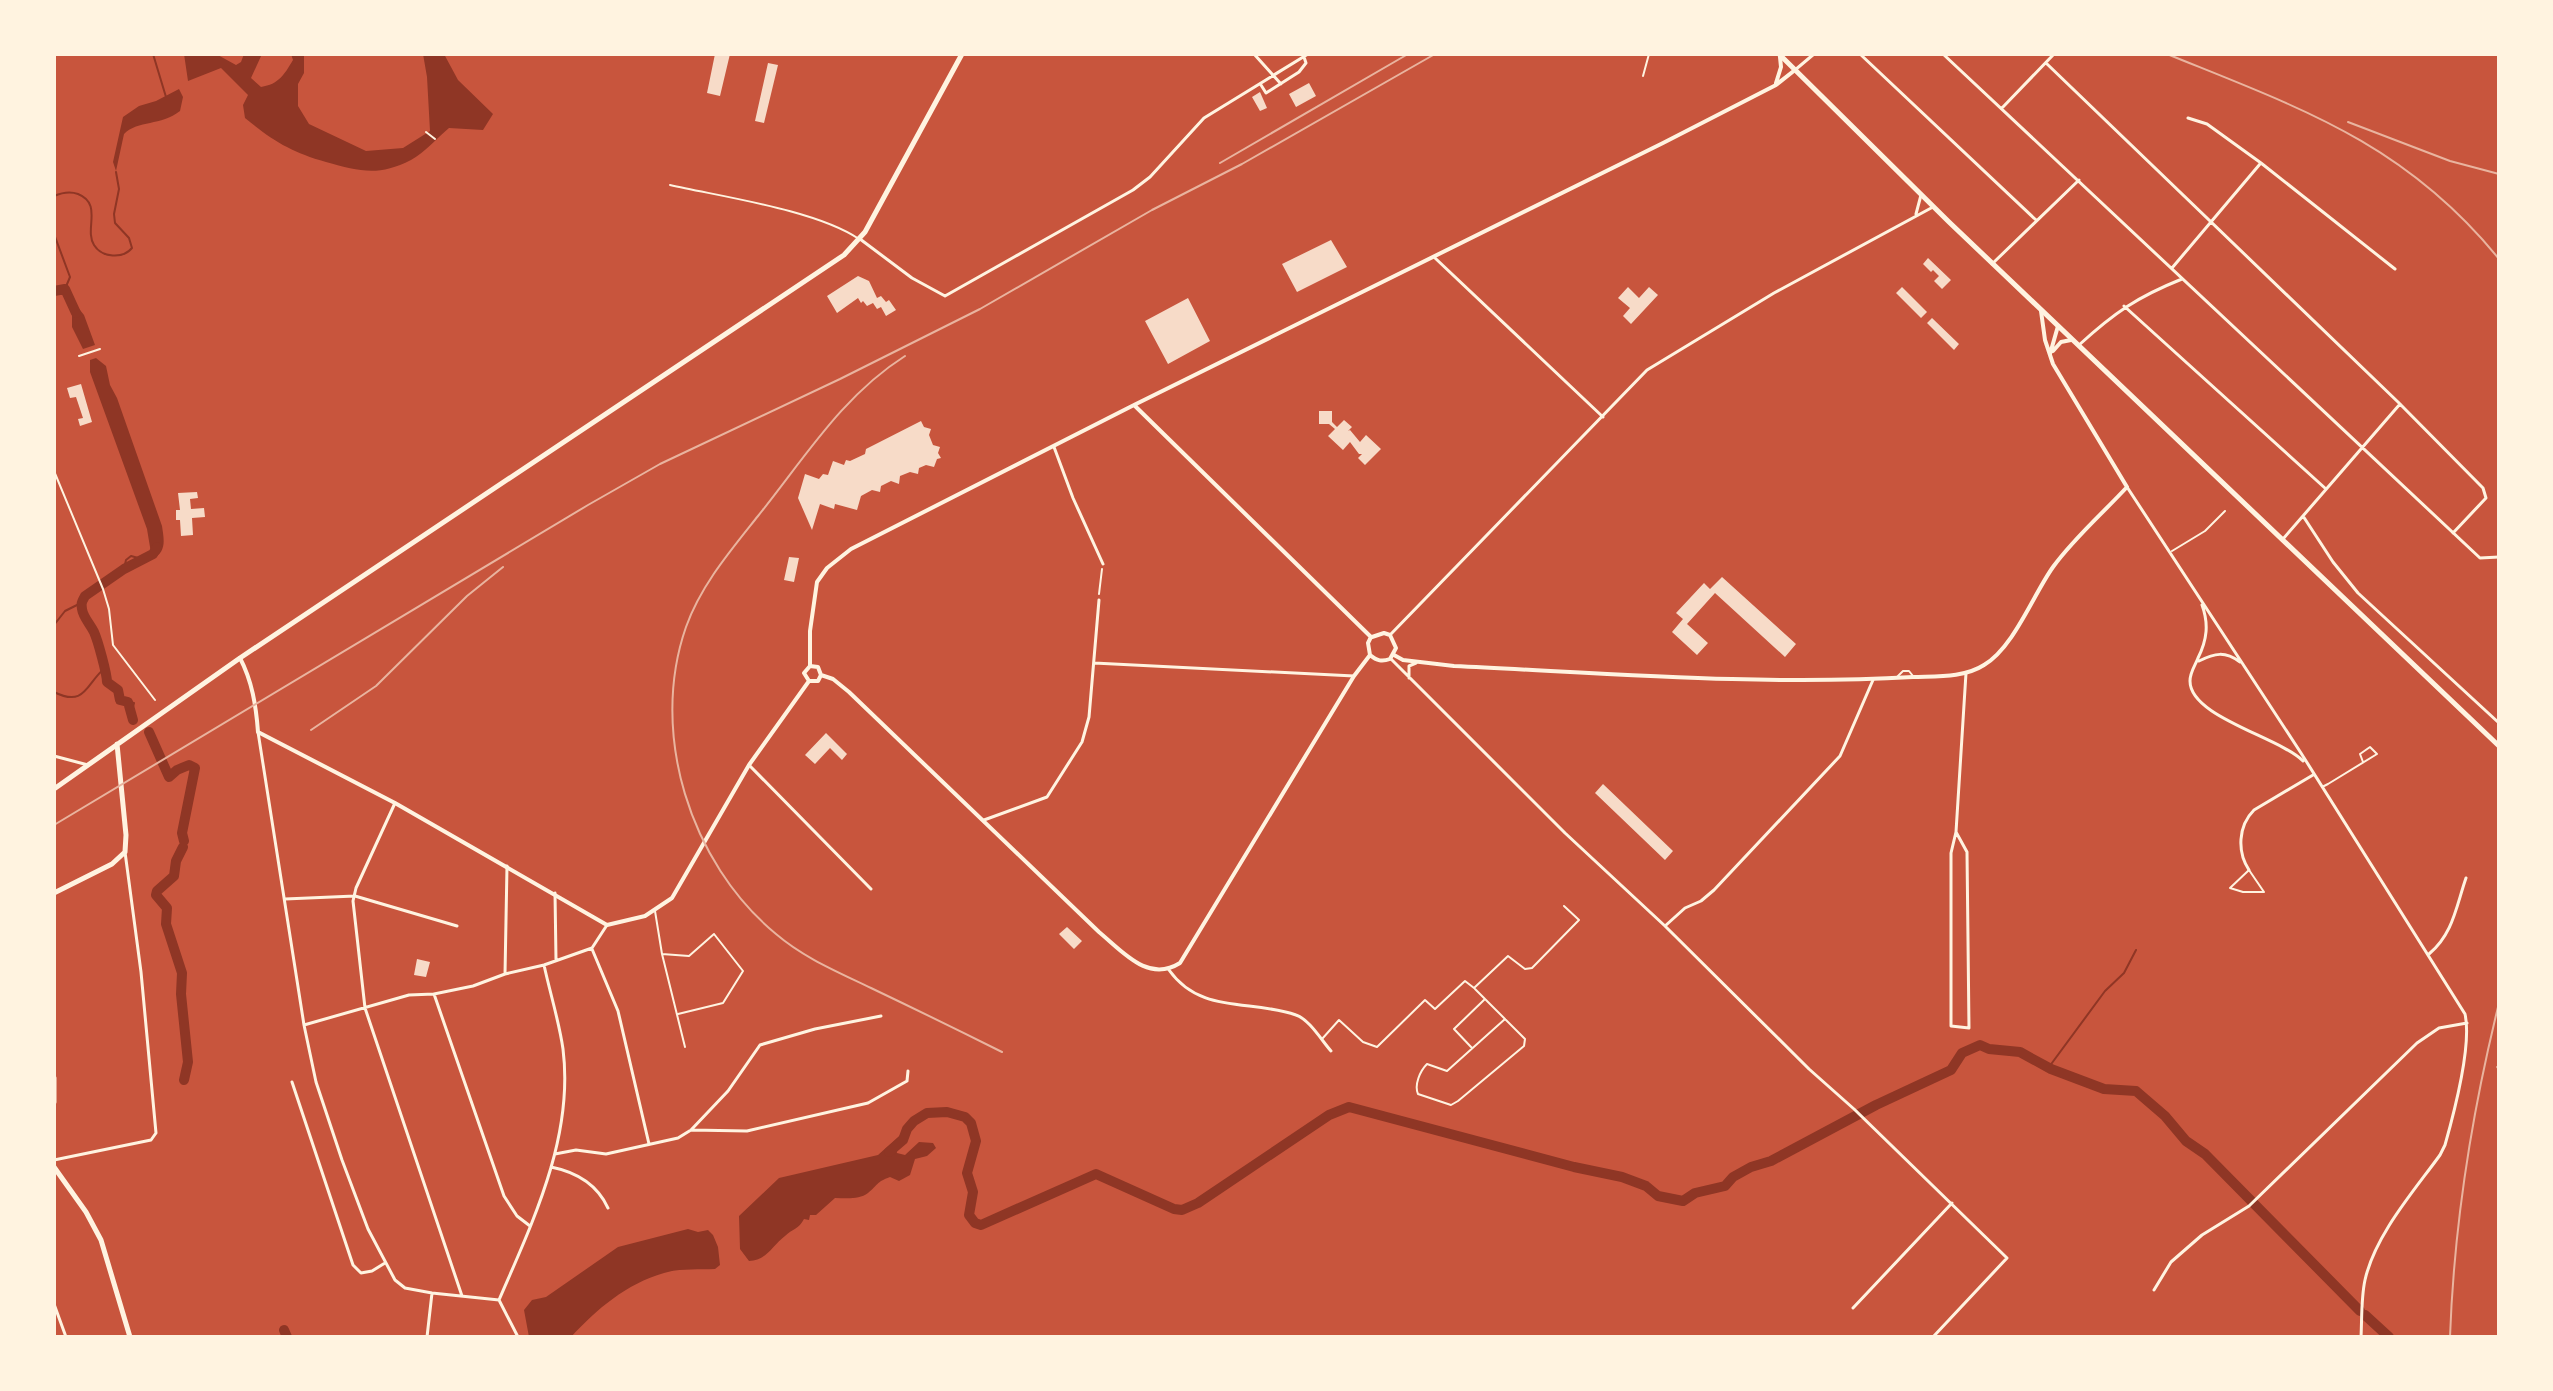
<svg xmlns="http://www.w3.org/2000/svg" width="2553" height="1391" viewBox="0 0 2553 1391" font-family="Helvetica,sans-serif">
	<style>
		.water { fill: #8f3625 }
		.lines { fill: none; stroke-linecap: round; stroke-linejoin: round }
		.stream { stroke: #8f3625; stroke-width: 2 }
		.river { stroke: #8f3625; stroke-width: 10 }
		.building { fill: #f7dbc8 }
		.path { stroke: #fff3e0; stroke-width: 2 }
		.service { stroke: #fff3e0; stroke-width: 2 }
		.minor { stroke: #fff3e0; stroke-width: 3 }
		.tertiary { stroke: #fff3e0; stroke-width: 4 }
		.secondary { stroke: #fff3e0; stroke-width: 5 }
		.primary { stroke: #fff3e0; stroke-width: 5 }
		.rail { stroke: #e9b49f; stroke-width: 2 }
	</style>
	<rect width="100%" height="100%" fill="#c8553d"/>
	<path class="water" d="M184,54H216L236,65L241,62L244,54H262L251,78L261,87C279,84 284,75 293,60L291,54H304V73L298,84V106L309,124L366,151L403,148L430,131L427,77L423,54H444L458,80L493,114L483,130L449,128C437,138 424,153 411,160C378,177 359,171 326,162C291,152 273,141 245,118L243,105L248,95L221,68L188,81Z
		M179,89L183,97L180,111C161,126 138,120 124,134L116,171L113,162L123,117L139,106L156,101Z
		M72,300L84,315L95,345L83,349L72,327Z
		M96,358L106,366L110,385L117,398L162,526C164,540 167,552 152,559L147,529L90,372V360Z
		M907,1129L896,1149L897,1153L905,1155L919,1142L933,1143L936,1148L927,1156L915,1159L910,1175L899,1181L890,1177C876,1182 878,1185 868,1193C859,1200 846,1198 835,1198L816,1215H810L809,1220L804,1219C799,1229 792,1229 785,1236C772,1246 767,1260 749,1261L740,1249L739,1216L779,1178L878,1155Z
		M688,1229L698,1232L708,1230L713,1235L718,1247L720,1265L715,1269C699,1270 680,1268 664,1273C626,1284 597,1309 571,1337H529L524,1310L532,1300L546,1297L618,1247Z"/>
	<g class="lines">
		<path class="stream" d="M153,54L166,97
			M54,196C61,193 70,191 78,194C103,204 84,229 94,245C102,258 123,259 132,248L129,238L115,223L114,214L119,189L116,172
			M54,234L70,277L65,289
			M124,569L126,560L131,556L142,559
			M54,625L65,611L81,603
			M54,692C86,708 86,683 105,668
			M128,702L134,703L132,711
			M2049,1067L2105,991L2124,973L2136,950"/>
		<path class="river" d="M54,291L65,289L76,313
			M133,720L128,702L120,700L118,690L107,682C107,674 98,641 94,632C90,624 83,617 82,609C81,602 82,602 85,596L124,569L153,554L157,547
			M149,732L169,777L177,770L189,765L195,768L182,833L184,841
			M183,847L176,861L174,876L157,891L156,895L167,908L166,924L182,973L181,994L188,1062L184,1080
			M889,1152L903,1140L907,1129L914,1121L927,1113L947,1112L965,1117L971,1123L976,1141L967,1173L973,1192L969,1215L975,1223L981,1225L1096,1174L1174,1209L1182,1210L1198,1203L1329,1115L1349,1107L1574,1167L1622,1177L1646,1186L1658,1196L1683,1201L1695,1193L1725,1186L1733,1177L1751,1167L1771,1161L1876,1105L1951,1070L1962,1053L1980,1045L1989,1049L2020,1052L2051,1069L2104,1089L2136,1091L2165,1116L2186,1141L2205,1154L2360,1311
			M2365,1315L2389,1337
			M284,1330L287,1337"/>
	</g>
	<path class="building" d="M715,54H730L720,96L707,93Z
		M768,63L778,65L764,123L755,121Z
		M1309,83L1316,96L1296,107L1289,94Z
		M1260,92L1267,108L1260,111L1252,97Z
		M1331,240L1347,267L1297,292L1282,264Z
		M1928,258L1951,280L1942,289L1934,281L1939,276L1933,270L1931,272L1923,264Z
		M858,276L869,281L877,298L881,296L886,302L889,300L896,310L886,316L881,307L877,309L873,303L867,306L863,301L861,303L858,298L837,313L827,296Z
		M1628,287L1639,298L1649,287L1658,295L1631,324L1623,316L1630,308L1618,298Z
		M1902,287L1927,312L1921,318L1896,293Z
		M1188,298L1210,341L1168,364L1145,321Z
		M1932,318L1959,344L1954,350L1927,323Z
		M81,384L92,422L80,426L78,419L83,418L76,397L70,398L67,388Z
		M1319,411H1332V422L1337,427L1344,420L1352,427L1348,431L1350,430L1360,442L1366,435L1381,449L1365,465L1358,458L1362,454H1359L1350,442L1343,450L1328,436L1335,429L1329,424H1319Z
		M921,421L924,427L931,429L929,435L933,445L940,447L938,453L941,458L937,459L934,467L926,465L919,468L918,474L910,472L900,476L899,484L891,481L881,486L880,492L872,490L861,496L857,510L835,504L834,509L820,504L812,530L798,498L805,474L819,479L823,474L828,475L833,461L844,465L846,460L850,461L865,454L866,449Z
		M197,492L198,498L190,499L191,509L204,508L205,517L192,518L193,535L181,536L180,520H176V510H180L178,493Z
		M789,557L799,558L794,582L784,580Z
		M1722,577L1796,644L1785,657L1715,593L1687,624L1708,643L1697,655L1672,632L1683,619L1676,613L1704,583L1710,589Z
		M826,733L847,754L842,760L830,748L815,764L805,755Z
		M1603,784L1673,851L1665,860L1595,793Z
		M1067,927L1082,941L1074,949L1059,934Z
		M417,959L430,962L426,977L414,975Z"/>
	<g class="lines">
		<path class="path" d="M426,132L435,139
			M79,356L100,349
			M54,471L103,589L109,609L113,645L155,700
			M1099,594L1102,569"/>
		<path class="service" d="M1643,76L1649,54
			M670,185C723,197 816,210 859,239
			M2172,551L2205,531L2225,511
			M1897,677L1903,671H1909L1913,676
			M2322,787L2328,784L2377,754L2370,747L2360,754L2363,762
			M2249,870L2264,892H2243L2230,888Z
			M655,911L662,954L685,1047
			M662,954L689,956L714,934L743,971L723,1003L678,1014
			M1475,989L1525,1039L1524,1046L1458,1101L1451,1105L1418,1094C1414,1085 1420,1071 1427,1064L1447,1071L1505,1019
			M1322,1039L1339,1020L1363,1042L1377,1047L1425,1000L1435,1009L1465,981L1474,988L1508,956L1525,969L1532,968L1579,920L1564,906
			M1472,1048L1454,1029L1485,999"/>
		<path class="minor" d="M1254,54L1281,84
			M1860,54L2036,220
			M1943,54L2480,558L2499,557
			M2046,63L2398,402L2483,488L2486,498L2453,533
			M1795,70L1814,54
			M1261,85L1266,93L1299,72L1306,63L1304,57
			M2002,108L2054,54
			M2188,118L2207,124L2261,163L2395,269
			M1916,214L1921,195
			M860,239L912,278L945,296L1133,190L1150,177L1204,118L1308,54
			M1435,258L1603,417
			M1992,264L2079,180
			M2172,268L2260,164
			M2124,306L2326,489
			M2079,345C2114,313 2137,297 2182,279
			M1054,447L1073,498L1103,564
			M2127,487L2301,753L2465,1014C2472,1045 2454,1113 2445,1145L2440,1155C2414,1191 2375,1235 2365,1280C2361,1298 2362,1319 2361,1337
			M2303,516L2333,562L2358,593L2499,723
			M2283,539L2400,404
			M2202,605C2209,624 2207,640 2198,658C2195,666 2190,672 2190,681C2190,717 2279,737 2303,761
			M1390,635L1647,370L1774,293L1933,207
			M1391,659L1565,833L1665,926L1809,1069L1854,1109L2007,1258L1933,1337
			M2199,661C2215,653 2225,651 2240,662
			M1094,663L1354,676
			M1409,678V666L1416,663
			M258,732L304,1025L316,1082L342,1160L368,1229L395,1280L405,1288L432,1293L499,1300
			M54,756L88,765
			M749,765L871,889
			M395,803L356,888L353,901L365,1008L462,1296
			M984,820L1047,797L1082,742L1089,717L1099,600
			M1956,832L1951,853V1026L1969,1028L1967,852L1956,832L1966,673
			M2249,870C2237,852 2238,826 2254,810L2313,775
			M555,893L556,960
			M285,899L355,896L457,926
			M1665,926L1685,908L1701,901L1714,890L1840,756L1873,680
			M592,949L618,1011L649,1144
			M2429,954C2453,934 2456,907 2466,878
			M1169,970C1201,1015 1251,999 1296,1015C1309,1019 1322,1041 1331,1051
			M505,974L507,866
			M434,994L504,1196L517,1216L530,1226
			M304,1025L409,995L434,994L473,986L505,974L544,965L592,948L607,925
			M2498,1067L2499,1069
			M292,1082L353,1265L361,1273L372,1271L385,1263
			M691,1130L747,1131L868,1103L907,1081L908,1071
			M555,1154L576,1150L606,1154L678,1138L691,1130L728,1091L760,1045L815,1029L881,1016
			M54,1160L151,1140L156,1133L141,972L125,852
			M551,1167C576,1172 597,1184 608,1208
			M2154,1290L2171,1262L2202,1235L2249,1206L2417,1043L2439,1028L2467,1023
			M499,1300C533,1221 574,1137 563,1049C559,1021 550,993 544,965
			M499,1300L518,1337
			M54,1304L66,1337
			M1853,1308L1952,1203
			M427,1337L432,1293"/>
		<path class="tertiary" d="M1776,83L1781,67L1780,57
			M2053,351L2061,342L2071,340
			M2050,354L2058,326
			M1134,405L1371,637
			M1370,655C1377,661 1382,662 1390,659L1396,648L1390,635L1384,633L1372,637
			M1370,655L1368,643L1371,637
			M1394,655L1403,660L1454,666C1606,673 1761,686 1913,677C1936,676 1964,678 1984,665C2014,647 2033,595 2053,567C2074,538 2103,513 2127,487L2053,364L2045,340L2041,311
			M240,658C252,681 256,705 258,732L395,803L607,925L645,916L672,898L749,765L809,681
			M810,666L818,667L821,675
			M821,675L833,679L849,692L1099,932C1123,952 1148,983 1180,963L1354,676L1370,655
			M809,681L804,673L810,666V631L817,582L827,568L851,549L1134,405L1663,143L1776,85L1795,70
			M809,681H818L821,675"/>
		<path class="secondary" d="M54,789L240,658L844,255L865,232L962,54
			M54,893L112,864L125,852L126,835L117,744
			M54,1078V1102
			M54,1167L86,1212L101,1240L130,1337"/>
		<path class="primary" d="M1779,54L1949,222L2499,746"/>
		<path class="rail" d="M2167,54C2300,108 2405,143 2499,259
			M2348,122L2450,161L2499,174
			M1220,163L1408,54
			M905,356C842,396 804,459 758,516C731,550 701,585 686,627C649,733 690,863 776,934C804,958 838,972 871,988C915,1009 958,1030 1002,1052
			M311,730L376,686L467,596L503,567
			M54,825L588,505L660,464L840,379L980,309L1152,210L1242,164L1435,54
			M2450,1337C2454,1225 2472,1112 2499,1003"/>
	</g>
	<rect width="2553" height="1391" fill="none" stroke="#fff3e0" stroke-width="112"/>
</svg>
